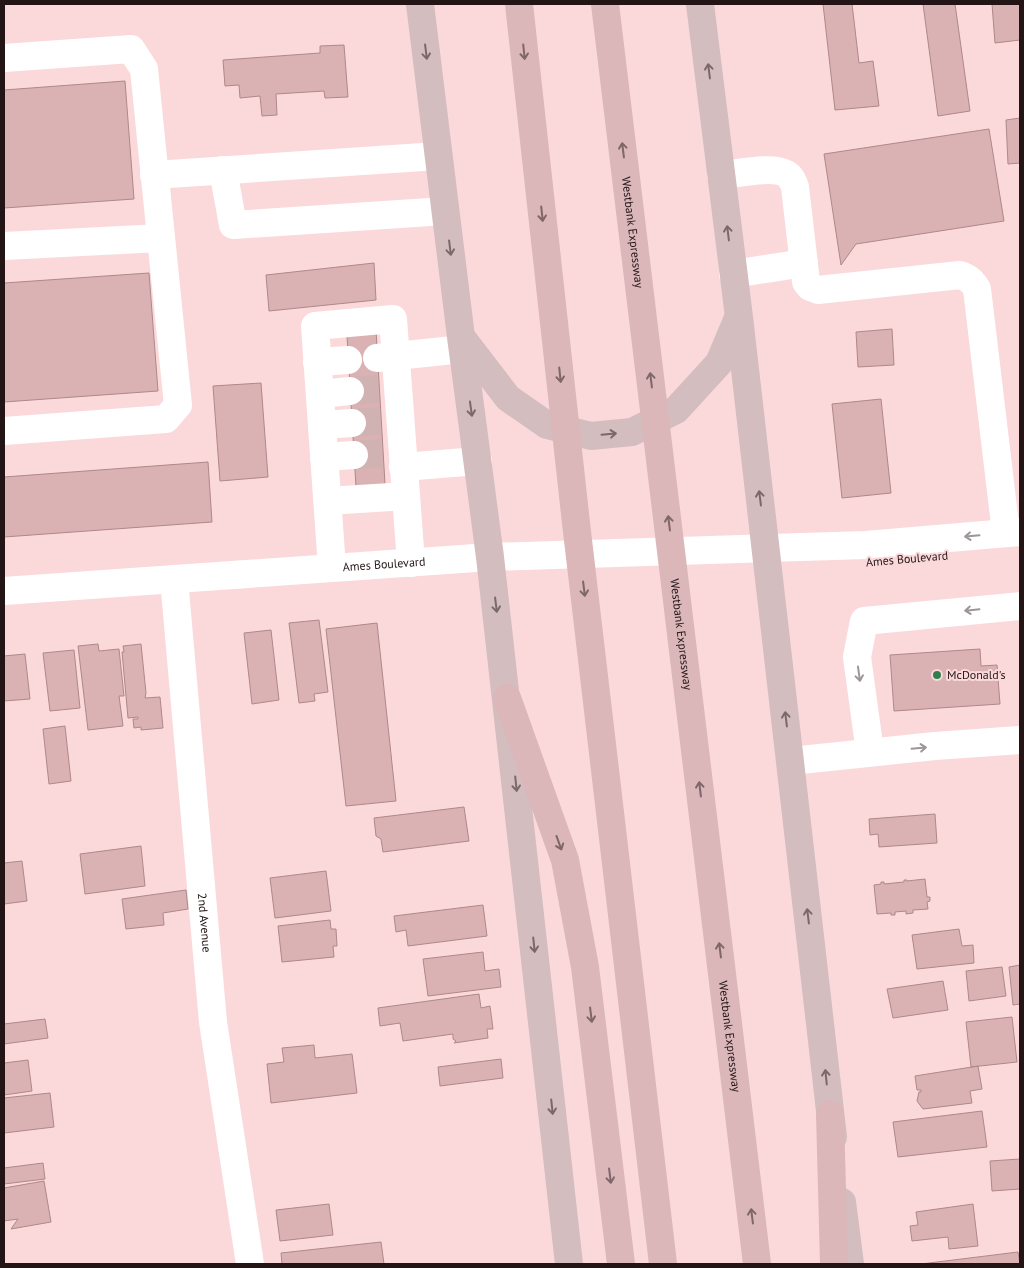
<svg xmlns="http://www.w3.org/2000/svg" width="1024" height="1268" viewBox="0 0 1024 1268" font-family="'PT Sans',sans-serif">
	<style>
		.building { fill: #dab2b3; stroke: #ae888a }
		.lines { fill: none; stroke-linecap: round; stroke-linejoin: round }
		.minor-tunnel { stroke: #d0b2b3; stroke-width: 28; stroke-dasharray: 28 14; stroke-linecap: butt }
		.minor { stroke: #fff; stroke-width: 28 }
		.major { stroke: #d3bdbf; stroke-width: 28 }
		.highway { stroke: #dbb7b9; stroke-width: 28 }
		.oneway { stroke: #7b696a }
		.oneway2 { stroke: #7f6668 }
		.oneway3 { stroke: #9c9696 }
		.poi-dot { fill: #317f4e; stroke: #fbd9da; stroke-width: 2 }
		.labels { text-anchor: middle; stroke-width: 4; stroke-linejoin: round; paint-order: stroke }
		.street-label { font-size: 12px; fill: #231516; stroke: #fbd9da }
		.poi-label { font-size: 12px; fill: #231516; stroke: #fbd9da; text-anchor: start }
	</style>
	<rect width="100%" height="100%" fill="#fbd9da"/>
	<path class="building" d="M823,4H852L859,63L873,61L879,106L835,110Z
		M923,4H955L970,111L938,116Z
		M992,4H1020V40L995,43Z
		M344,45L348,97L325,98L324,91L276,94L277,115L262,116L260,96L240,98L239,85L225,86L223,60L320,53V46Z
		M125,81L134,199L4,208V90Z
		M1020,118V163L1008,164L1006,120Z
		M989,129L1004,221L856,244L841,265L824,154Z
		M374,263L376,300L269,311L266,275Z
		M149,273L158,391L4,402V283Z
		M892,329L894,365L858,367L856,332Z
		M376,330L385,484L356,487L347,336Z
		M261,383L268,477L220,481L213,386Z
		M881,399L891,493L842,498L832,404Z
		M208,462L212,522L4,537V477Z
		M319,620L328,692L314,694L315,701L299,703L289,623Z
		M377,623L396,801L346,806L326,629Z
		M271,630L279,700L252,704L244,633Z
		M98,644L99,651L119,649L124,696H119L123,726L88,730L78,646Z
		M141,644L146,693L145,698L160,697L163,728L141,730V727L134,728L133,719H138V717L128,718L122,652H124L123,646Z
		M980,649L981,666L997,665L1000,704L894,711L890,655Z
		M74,650L80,708L50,711L43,653Z
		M25,654L30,699L4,701V656Z
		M65,726L71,781L49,784L43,729Z
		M464,807L469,841L383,852L381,839L376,836L374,818Z
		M935,814L937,843L879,847L878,834L870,835L869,819Z
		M141,846L145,886L85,894L80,854Z
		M22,861L27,901L4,904V863Z
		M326,871L331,911L275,918L270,878Z
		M925,879L927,897H930V901L927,902L928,909L913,910V913L906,914V911L895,912V915H891V913L877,914L874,885L881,884V882H884V884L904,882V880H907V881Z
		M186,890L188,909L163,913L164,925L126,929L122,899Z
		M483,905L487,936L408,946L406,930L396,932L394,916Z
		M330,920L331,929H336L337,946H333L334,957L282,962L278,926Z
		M959,929L962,946L973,945L974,963L917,969L912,935Z
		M483,952L485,971L499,969L501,987L428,996L423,959Z
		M1020,965V1004L1013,1005L1009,967Z
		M1002,967L1006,996L969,1001L966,971Z
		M943,981L948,1010L893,1018L887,989Z
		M479,994L481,1008L490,1006L493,1029H487L488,1038L454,1043L456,1041L453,1039V1034L403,1041L400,1023L380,1026L378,1008Z
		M1012,1017L1017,1062L971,1067L966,1022Z
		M45,1019L48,1038L4,1044V1024Z
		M314,1045L315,1058L352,1054L357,1093L271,1103L267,1064L284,1062L282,1048Z
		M501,1059L503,1078L440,1086L438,1067Z
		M28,1060L32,1091L4,1095V1063Z
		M978,1066L982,1089L970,1091L972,1103L923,1109L917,1101L919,1092H921V1090H917L915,1076Z
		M50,1093L54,1127L4,1133V1098Z
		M982,1111L987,1147L898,1157L893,1122Z
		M1020,1159V1189L992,1191L990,1161Z
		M43,1163L45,1179L4,1184V1168Z
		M44,1181L51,1222L11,1229L18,1219L4,1221V1188Z
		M329,1204L333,1235L280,1241L276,1210Z
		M973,1204L978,1246L949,1249L948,1237L912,1241L910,1226L918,1225L916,1212Z
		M381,1242L384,1264H282L281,1253Z
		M1018,1252L1020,1264H921Z"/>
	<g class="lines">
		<path class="minor-tunnel" d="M350,391L379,389
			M352,423L381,421
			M354,455L383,453"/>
		<g class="minor">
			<path d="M4,58L131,49L144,69L178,405L166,419L4,431"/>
			<path d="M223,170L233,225L445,211"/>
			<path d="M154,175L438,156"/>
			<path d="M721,175C738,174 777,164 789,176C792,179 794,184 795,187L806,282L810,287L818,290L960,275C969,278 972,281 977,289L1006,533"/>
			<path d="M4,246L161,238"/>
			<path d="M733,274L804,263"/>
			<path d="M377,358L463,349"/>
			<path d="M317,362L348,360"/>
			<path d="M320,394L350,391"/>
			<path d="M322,425L352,423"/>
			<path d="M324,457L354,455"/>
			<path d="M403,467L478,461"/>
			<path d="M328,501L406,496"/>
			<path d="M332,568L315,326L393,319L411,563"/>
			<path id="s1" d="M174,579L213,1022L250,1264"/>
			<path id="s2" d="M4,591L490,557L866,545L1020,532"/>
			<path d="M870,752L857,657L864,621L1020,606"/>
			<path d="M791,761L935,746L1020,740"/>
		</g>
		<path class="major" d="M420,4L461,337L490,557L569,1264
			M700,4L739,317L833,1137
			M462,338L508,398L547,425L591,436L632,432L676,410L719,363L738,318
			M842,1202L850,1264"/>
		<g class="highway">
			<path d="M519,4L576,523L663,1264"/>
			<path id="s3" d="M605,4L757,1264"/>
			<path d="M507,698L565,860L585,967L621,1264"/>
			<path d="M830,1114L834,1264"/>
		</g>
	</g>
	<defs><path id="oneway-shaft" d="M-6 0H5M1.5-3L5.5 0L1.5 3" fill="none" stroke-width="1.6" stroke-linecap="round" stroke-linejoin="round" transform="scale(1.25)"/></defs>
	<g class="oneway">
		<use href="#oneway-shaft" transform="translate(426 52) rotate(83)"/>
		<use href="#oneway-shaft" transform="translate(709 71) rotate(-97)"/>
		<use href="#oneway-shaft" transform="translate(728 233) rotate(-97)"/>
		<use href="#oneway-shaft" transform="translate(450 248) rotate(83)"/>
		<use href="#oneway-shaft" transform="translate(471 409) rotate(82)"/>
		<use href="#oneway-shaft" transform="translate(609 434) rotate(-5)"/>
		<use href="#oneway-shaft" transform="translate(760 498) rotate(-97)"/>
		<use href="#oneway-shaft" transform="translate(496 605) rotate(83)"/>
		<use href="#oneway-shaft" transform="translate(786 719) rotate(-97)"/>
		<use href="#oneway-shaft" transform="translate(516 784) rotate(84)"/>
		<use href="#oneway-shaft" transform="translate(808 916) rotate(-97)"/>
		<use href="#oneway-shaft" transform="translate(534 945) rotate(84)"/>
		<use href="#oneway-shaft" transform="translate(826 1077) rotate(-96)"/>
		<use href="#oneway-shaft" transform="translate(552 1107) rotate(84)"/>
	</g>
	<g class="oneway2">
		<use href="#oneway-shaft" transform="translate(524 52) rotate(84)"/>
		<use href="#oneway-shaft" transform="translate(623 150) rotate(-97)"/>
		<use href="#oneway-shaft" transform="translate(542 214) rotate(84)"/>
		<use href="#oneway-shaft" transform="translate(560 375) rotate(84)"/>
		<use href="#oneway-shaft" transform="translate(651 380) rotate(-97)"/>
		<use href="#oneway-shaft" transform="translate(669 523) rotate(-97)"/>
		<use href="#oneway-shaft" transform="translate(584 589) rotate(83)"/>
		<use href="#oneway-shaft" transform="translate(700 789) rotate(-97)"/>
		<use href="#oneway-shaft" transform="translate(559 843) rotate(70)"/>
		<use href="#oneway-shaft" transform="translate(720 950) rotate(-97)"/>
		<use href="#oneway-shaft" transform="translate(591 1015) rotate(83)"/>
		<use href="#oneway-shaft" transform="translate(610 1176) rotate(83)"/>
		<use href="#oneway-shaft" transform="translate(752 1216) rotate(-97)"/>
	</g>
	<g class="oneway3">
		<use href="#oneway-shaft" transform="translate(972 536) rotate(175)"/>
		<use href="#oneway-shaft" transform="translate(972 610) rotate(174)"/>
		<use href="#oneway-shaft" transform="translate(859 674) rotate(82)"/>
		<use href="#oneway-shaft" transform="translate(919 748) rotate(-5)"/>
	</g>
	<circle class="poi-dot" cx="937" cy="675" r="5"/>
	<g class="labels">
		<g class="street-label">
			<text dy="4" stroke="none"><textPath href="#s3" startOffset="230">Westbank Expressway</textPath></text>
			<text transform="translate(907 559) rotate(-5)" y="4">Ames Boulevard</text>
			<text dy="4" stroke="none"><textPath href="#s2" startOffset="381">Ames Boulevard</textPath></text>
			<text dy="4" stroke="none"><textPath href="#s3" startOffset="635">Westbank Expressway</textPath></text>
			<text dy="4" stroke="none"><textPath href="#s1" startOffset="345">2nd Avenue</textPath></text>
			<text dy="4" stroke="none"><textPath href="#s3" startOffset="1040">Westbank Expressway</textPath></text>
		</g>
		<g class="poi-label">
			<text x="947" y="679">McDonald's</text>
		</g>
	</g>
	<rect width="1024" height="1268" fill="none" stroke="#231516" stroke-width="10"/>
</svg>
